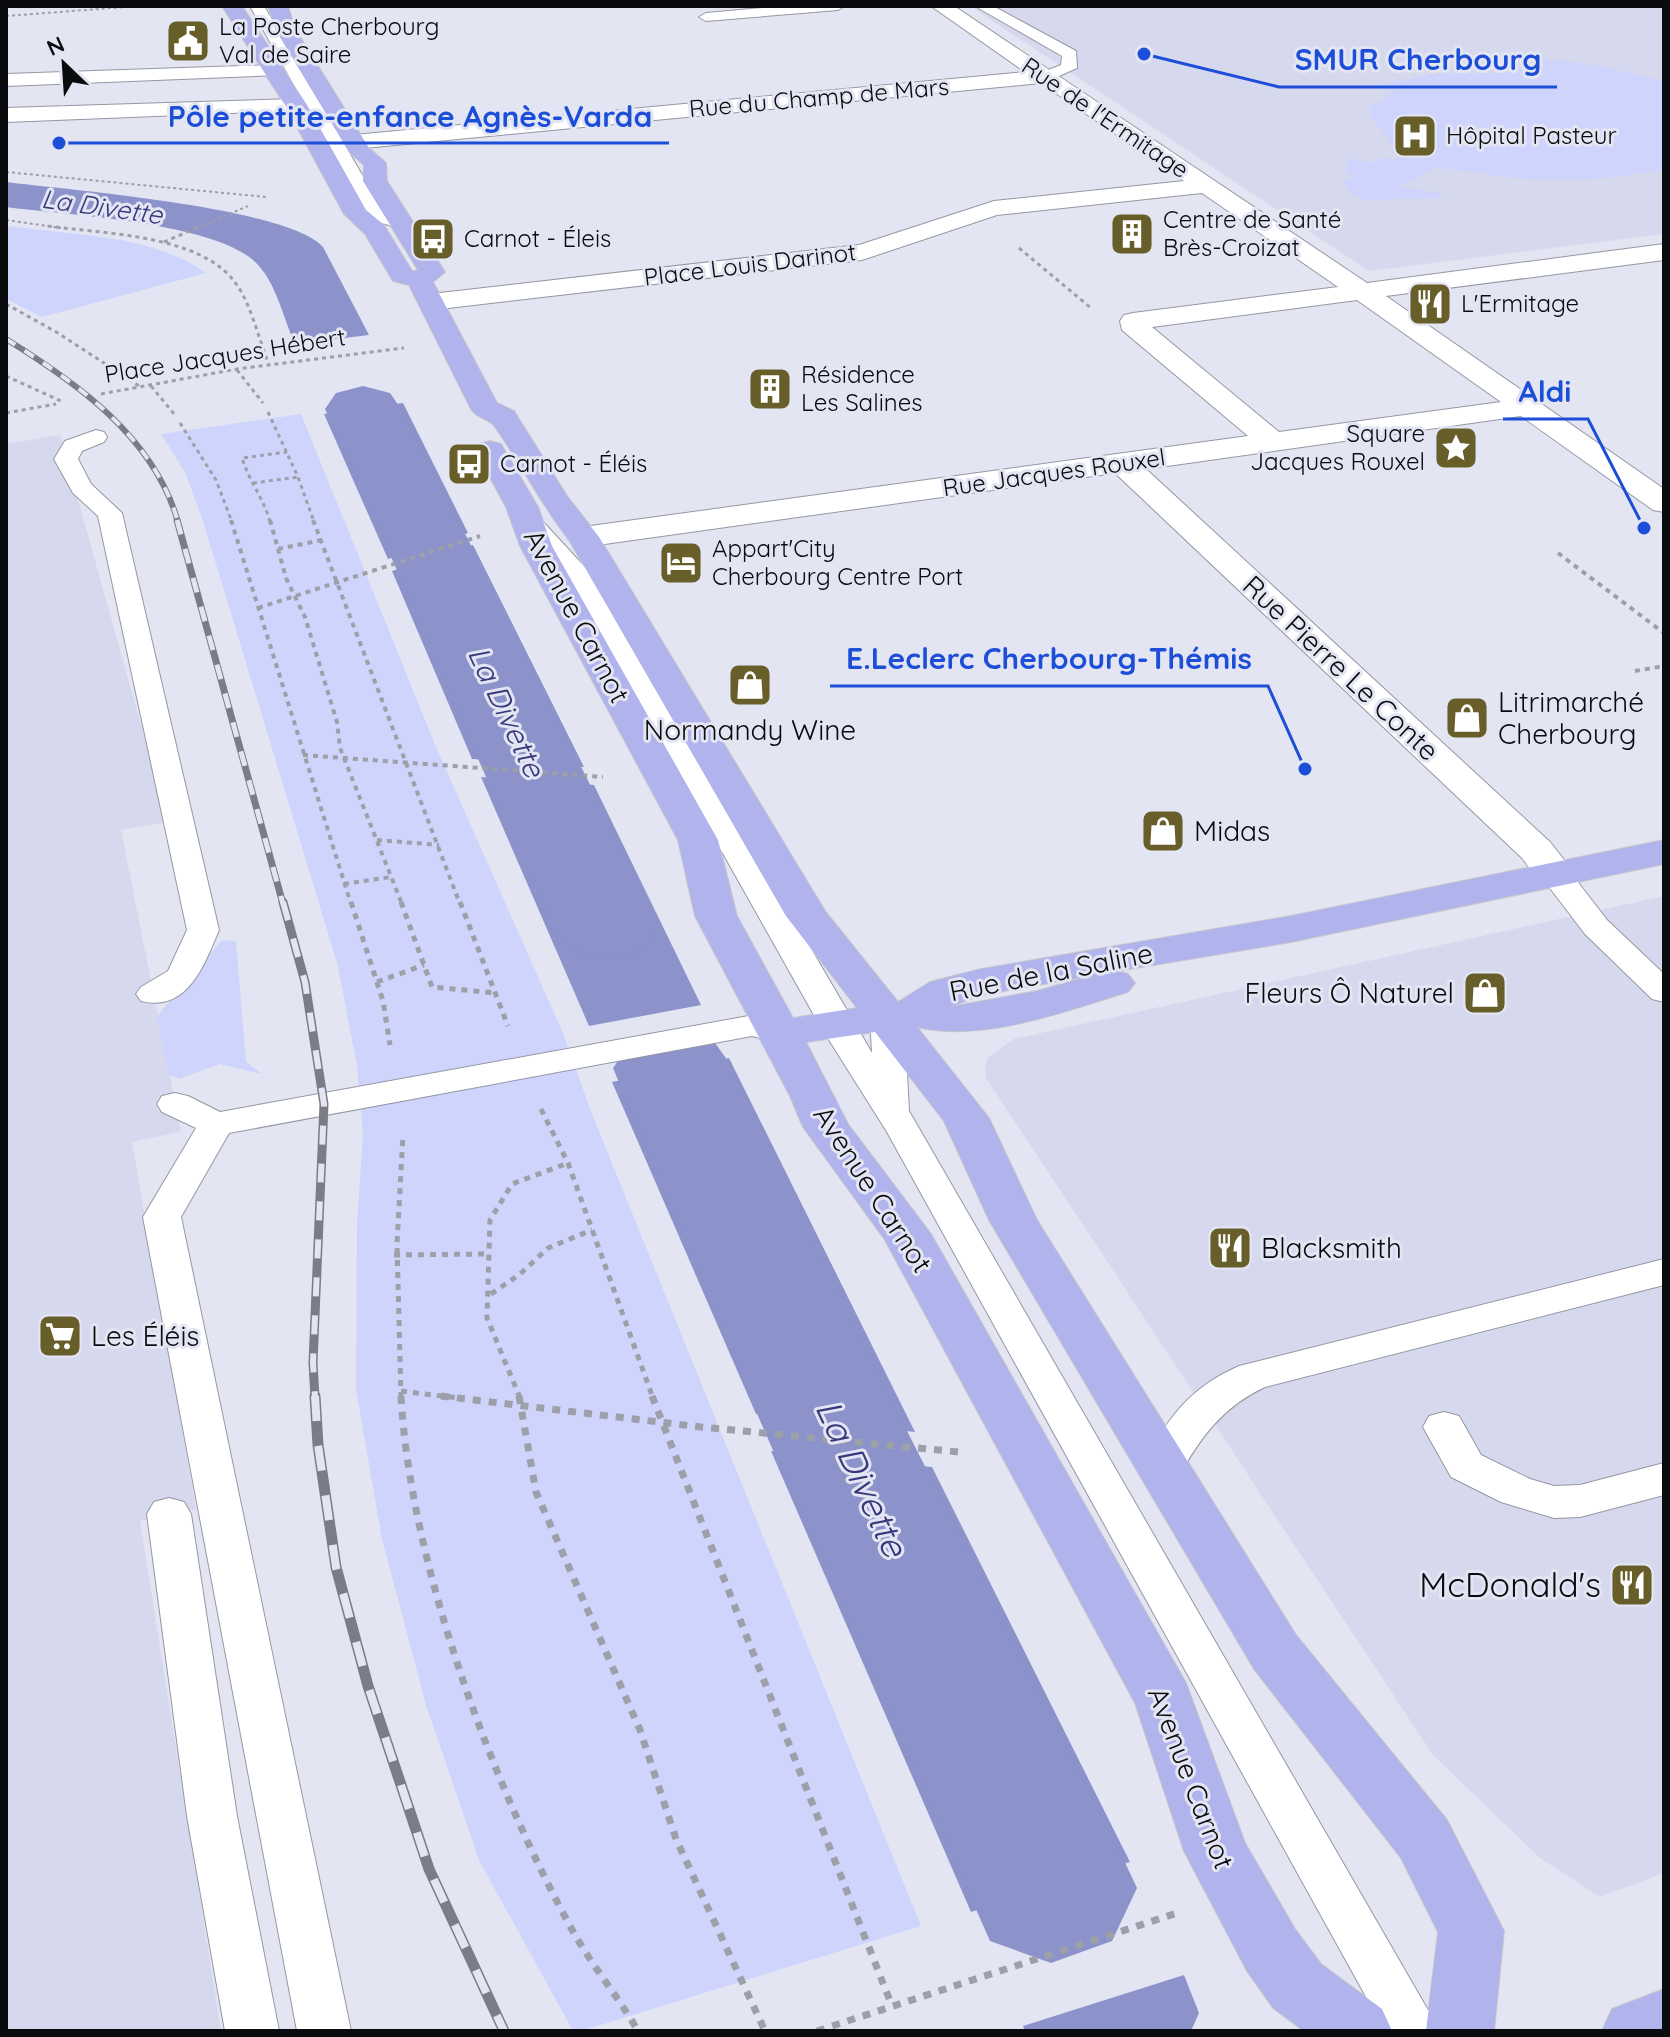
<svg xmlns="http://www.w3.org/2000/svg" width="1670" height="2037" viewBox="0 0 1670 2037" font-family="Quicksand,sans-serif">
	<style>
		.built { fill: #d6d9ed }
		.green { fill: #ced4fc }
		.water { fill: #8c93cb }
		.lines { fill: none; stroke-linecap: round; stroke-linejoin: round }
		.river { fill: #8c93cb; fill-rule: evenodd }
		.lane-casing { stroke: #9597a3; stroke-width: 2 }
		.street-casing { stroke: #9597a3; stroke-width: 2 }
		.primary-casing { stroke: #c9c9ca; stroke-width: 2 }
		.path-far4 { stroke: #9d9fa9; stroke-width: 2; stroke-dasharray: 3 3; stroke-linecap: butt }
		.path-far3 { stroke: #9d9fa9; stroke-width: 3; stroke-dasharray: 4 4; stroke-linecap: butt }
		.path-far2 { stroke: #9d9fa9; stroke-width: 4; stroke-dasharray: 5 5; stroke-linecap: butt }
		.path-far1 { stroke: #9d9fa9; stroke-width: 5; stroke-dasharray: 6 6; stroke-linecap: butt }
		.path { stroke: #9d9fa9; stroke-width: 7; stroke-dasharray: 8 8; stroke-linecap: butt }
		.lane { fill: #fff; fill-rule: evenodd }
		.street { fill: #fff; fill-rule: evenodd }
		.primary { fill: #b0b3ec; fill-rule: evenodd }
		.rail-far3-casing { stroke: #7b7c85; stroke-width: 6 }
		.rail-far2-casing { stroke: #7b7c85; stroke-width: 7 }
		.rail-far1-casing { stroke: #7b7c85; stroke-width: 9 }
		.rail-casing { stroke: #7b7c85; stroke-width: 11 }
		.rail-far3 { stroke: #e3e5f3; stroke-width: 4; stroke-dasharray: 11; stroke-linecap: butt }
		.rail-far2 { stroke: #e3e5f3; stroke-width: 5; stroke-dasharray: 15; stroke-linecap: butt }
		.rail-far1 { stroke: #e3e5f3; stroke-width: 6; stroke-dasharray: 19; stroke-linecap: butt }
		.rail { stroke: #e3e5f3; stroke-width: 8; stroke-dasharray: 25; stroke-linecap: butt }
		.labels { text-anchor: middle; stroke-width: 6; stroke-linejoin: round; paint-order: stroke }
		.far-poi-label { font-size: 24px; fill: #0a0b0f; stroke: #e3e5f3; text-anchor: start }
		.far-street-label { font-size: 24px; fill: #0a0b0f; stroke: #e3e5f3 }
		.far-water-label { font-size: 26px; font-style: italic; fill: #37387c; stroke: #e3e5f3 }
		.street-label { font-size: 28px; fill: #0a0b0f; stroke: #e3e5f3 }
		.poi-label { font-size: 28px; fill: #0a0b0f; stroke: #e3e5f3; text-anchor: start }
		.water-label { font-size: 30px; font-style: italic; fill: #37387c; stroke: #e3e5f3 }
		.near-poi-label { font-size: 34px; fill: #0a0b0f; stroke: #e3e5f3; text-anchor: end }
		.near-water-label { font-size: 36px; font-style: italic; fill: #37387c; stroke: #e3e5f3 }
		.leader { fill: none; stroke: #1d4ed8; stroke-width: 3 }
		.callout-dot { fill: #1d4ed8; stroke: #e3e5f3; stroke-width: 3 }
		.callout-label { font-size: 30px; text-anchor: middle; font-weight: bold; fill: #1d4ed8; stroke: #e3e5f3; stroke-width: 6; stroke-linejoin: round; paint-order: stroke }
	</style>
	<rect width="100%" height="100%" fill="#e3e5f3"/>
	<path class="built" d="M970,6H1664V234L1369,271Z
		M60,435L168,822L121,830L181,1132L132,1142L196,1509L140,1521L221,2031H6V444Z
		M1664,896V1873L1600,1897L1540,1858L1433,1755L986,1078L985,1067L988,1057L1014,1039Z"/>
	<path class="green" d="M1536,57L1595,65L1664,81V169C1615,180 1565,181 1515,178C1499,177 1445,166 1434,169C1421,173 1413,183 1395,187L1444,193L1438,198L1363,200C1356,194 1346,191 1344,180L1355,177L1346,172L1347,158L1372,163L1384,157L1395,159L1405,154L1396,151L1369,113L1370,104H1377L1394,91L1373,86L1435,74L1504,73V68L1529,70Z
		M9,226C71,235 155,235 206,273L42,317L6,299V227Z
		M301,414L436,747L562,1031L592,1114L921,1926L581,2031H573L479,1860L426,1705L382,1539L356,1389L357,1223L363,1134L357,1066L338,966L203,521L185,472L161,434Z
		M222,940L236,941L246,1062L262,1074L220,1064L179,1079L169,1075L157,1016Z"/>
	<path class="water" d="M6,182C67,190 288,207 323,247L369,335L295,344C284,320 277,286 259,266C222,222 64,215 6,207Z
		M403,403L468,533L388,559L324,414Z
		M473,545L584,767L472,759L392,571Z
		M481,777L594,785L701,1005L589,1026Z
		M729,1058L915,1432L756,1414L612,1082Z
		M771,1451L932,1467L1130,1862L971,1912Z
		M1184,1975L1199,2013L1191,2031H1025L1023,2026Z"/>
	<g class="lines">
		<path class="river" d="M363,386L390,393L401,409C491,580 573,755 662,926L646,949L607,959L568,949L552,926C474,755 404,580 325,409L336,393Z
			M673,1032L715,1043L733,1068L903,1423L1112,1835L1137,1888L1112,1941L1051,1963L990,1941L761,1423L613,1068L631,1043Z"/>
		<g class="lane-casing">
			<path id="lane" d="M250,6H264L383,211L409,219L411,223L409,227L402,229L369,219Z
				M785,6H845L838,10L706,21L699,17L706,13Z
				M975,6H993L1076,51L1077,68L1050,80H1038V74L1061,65L1062,56Z
				M96,430L104,432L107,437L104,442L82,451L78,459L91,484L122,513L219,930C205,963 188,1013 141,1001L136,994L141,987L168,971L187,930L98,516L73,493L54,459L65,441Z
				M526,511L535,513L592,575L872,1053L870,1017L875,1010L887,1007L899,1010L904,1017L909,1111L1440,2031H1385L887,1132L819,1024L568,578L514,518L517,513Z
				M1556,866L1567,868L1607,920L1664,974V1002L1652,999L1585,934L1540,875L1545,868Z
				M754,1015L791,1026L796,1033L791,1040L779,1043L752,1036L229,1133L181,1217L351,2031H297L143,1217L196,1128L162,1112L157,1104L162,1096L175,1093L188,1096L220,1112Z
				M1664,1259V1285L1265,1387C1222,1407 1201,1437 1178,1477L1163,1482L1148,1477L1142,1466C1168,1419 1187,1389 1239,1366Z
				M1444,1412L1459,1416L1481,1455L1530,1479L1554,1486L1580,1485L1664,1463V1495L1580,1517L1554,1518L1501,1502L1451,1477L1423,1427L1429,1416Z
				M169,1498L184,1502L191,1514L237,1816L279,2031H225L187,1816L147,1514L154,1502Z"/>
		</g>
		<g class="street-casing">
			<path id="street" d="M931,6H954L1367,283L1664,244V260L1386,296L1664,489V512L1653,510L1521,416L1146,469L1550,842L1576,875L1570,884C1544,890 1537,878 1522,858L1115,473L583,547L572,544L567,537L572,530L583,527L1248,436L1122,330L1120,321L1124,315L1133,313L1338,287L1202,193L997,215L862,260L431,310L422,308L418,302L422,296L431,294L859,245L994,201L1184,181L1041,83L354,149L343,142L354,135L1025,72ZM1357,300L1501,402L1279,432L1152,327Z
				M273,65L283,71L280,75L6,86V74Z
				M296,99L304,100L307,105L304,110L6,122V108Z"/>
		</g>
		<g class="primary-casing">
			<path id="primary" d="M222,6H242L307,105L366,210L384,225L412,271H415L418,270L363,181L364,165L349,152L275,29L268,6H288L295,29L369,148L386,163L387,181L445,272L433,282L497,403L514,411L567,496L599,537L825,911L898,1002L930,982L981,969L1291,916L1664,840V864L1291,942L1118,971L1128,974L1135,983L1128,992C1065,1011 983,1043 917,1027L989,1118L1037,1220L1296,1635L1447,1820L1504,1931L1494,2031H1426L1438,1932L1401,1858L1254,1669L989,1220L944,1121L875,1032L806,1042L848,1124L931,1234L1186,1683L1245,1843L1295,1929L1321,1964L1382,2009L1392,2031H1304L1273,2008L1247,1971L1184,1851L1135,1703L885,1240L803,1127L790,1096L695,916L678,840L520,546L506,507L475,450L479,444L490,441L501,444L538,507L552,546L718,840L737,916L793,1018L857,1008L786,916L569,540C541,504 521,464 495,427C489,418 477,419 471,409L409,285L393,281L365,234L344,214L285,105ZM1090,976L1037,991L950,1007L981,995Z
				M1664,1989V2031H1602L1612,2009Z"/>
		</g>
		<path class="path-far4" d="M6,16L139,6
			M6,172L266,197
			M6,220L61,228
			M196,228L248,206"/>
		<path class="path-far3" d="M48,226C103,234 203,234 237,285C252,307 259,340 269,365
			M164,242L201,226
			M1019,248L1091,308
			M6,304L58,333L139,386
			M237,370L263,403
			M6,376L63,402
			M151,386L175,415
			M101,394L237,369L404,348
			M268,412L298,477L314,522
			M6,413L56,404
			M180,423L216,480L232,522
			M253,483L298,477
			M270,522C264,499 249,481 242,458L287,452"/>
		<path class="path-far2" d="M231,520L351,904
			M270,520L286,578L305,617L337,722L340,748L402,904
			M313,520L460,904
			M278,549L322,540
			M1558,553L1664,633
			M258,608L480,536
			M1635,671L1664,666
			M303,755L603,777
			M377,840L439,845
			M344,884L391,877"/>
		<path class="path-far1" d="M351,902L383,1001L390,1045
			M401,902L432,987L496,993
			M460,902L508,1026
			M377,982L424,965
			M541,1109L568,1163L653,1398
			M394,1255L487,1254
			M491,1294L520,1274L548,1248L592,1230
			M401,1391L458,1398
			M401,1398L397,1244L403,1135
			M520,1398L487,1318L490,1220L512,1184L568,1163"/>
		<path class="path" d="M401,1396C410,1564 493,1788 575,1935C594,1968 619,1998 638,2031
			M441,1396L701,1427L959,1452
			M519,1396L536,1492L640,1730L676,1839L765,2031
			M652,1396L892,2006
			M817,2031L1177,1913"/>
		<use href="#lane" class="lane"/>
		<use href="#street" class="street"/>
		<use href="#primary" class="primary"/>
		<g class="rail-far3-casing">
			<path id="rail-far3" d="M6,339C77,383 154,437 178,522"/>
		</g>
		<g class="rail-far2-casing">
			<path id="rail-far2" d="M177,520L283,904"/>
		</g>
		<g class="rail-far1-casing">
			<path id="rail-far1" d="M283,902L305,982L324,1104L313,1363L315,1398"/>
		</g>
		<g class="rail-casing">
			<path id="rail" d="M315,1396L318,1445L336,1567L368,1686L429,1869L504,2031"/>
		</g>
		<use href="#rail-far3" class="rail-far3"/>
		<use href="#rail-far2" class="rail-far2"/>
		<use href="#rail-far1" class="rail-far1"/>
		<use href="#rail" class="rail"/>
	</g>
	<defs>
		<g id="civic-square" transform="scale(2.3)"><rect x="-9" y="-9" width="18" height="18" rx="4" fill="#675e2a" stroke="#e3e5f3"/><path d="M-.6-6.5H3V-4.5H.6V-3L4-1V1h2V6H-6V1h2V-1L-.6-3ZM-1.2 2.5V6h2.4V2.5Z" fill="#fff"/></g>
		<g id="hospital-square" transform="scale(2.3)"><rect x="-9" y="-9" width="18" height="18" rx="4" fill="#675e2a" stroke="#e3e5f3"/><path d="M-5-5h3v3.5h4V-5h3V5h-3V1.5h-4V5h-3Z" fill="#fff"/></g>
		<g id="building-square" transform="scale(2.3)"><rect x="-9" y="-9" width="18" height="18" rx="4" fill="#675e2a" stroke="#e3e5f3"/><path d="M-4-6H4V6H1V3H-1V6H-4ZM-2.5-4.3h1.7v1.8h-1.7ZM.8-4.3h1.7v1.8H.8ZM-2.5-1h1.7V.8h-1.7ZM.8-1h1.7V.8H.8Z" fill="#fff"/></g>
		<g id="bus-square" transform="scale(2.3)"><rect x="-9" y="-9" width="18" height="18" rx="4" fill="#675e2a" stroke="#e3e5f3"/><path d="M-5-6H5V4H4V6H2V4H-2V6H-4V4H-5ZM-3.5-4V0h7V-4ZM-3.5 1.2v1.5H-2V1.2ZM2 1.2v1.5H3.5V1.2Z" fill="#fff"/></g>
		<g id="restaurant-square" transform="scale(2.3)"><rect x="-9" y="-9" width="18" height="18" rx="4" fill="#675e2a" stroke="#e3e5f3"/><path d="M-5-6h1v4h1v-4h1v4h1v-4h1v5L-1.5 .5V6h-2V.5L-5-1ZM5-6V6H3V1.5H1.5Q1.5-4 5-6Z" fill="#fff"/></g>
		<g id="sight-square" transform="scale(2.3)"><rect x="-9" y="-9" width="18" height="18" rx="4" fill="#675e2a" stroke="#e3e5f3"/><path d="M0-6L1.8-2.2L6-1.7L2.9 1.2L3.7 5.4L0 3.3L-3.7 5.4L-2.9 1.2L-6-1.7L-1.8-2.2Z" fill="#fff"/></g>
		<g id="hotel-square" transform="scale(2.3)"><rect x="-9" y="-9" width="18" height="18" rx="4" fill="#675e2a" stroke="#e3e5f3"/><path d="M-6-4.5h1.5V1H6V5H4.5V3h-9V5H-6ZM-4 0a1.8 1.8 0 1 1 3.6 0ZM.5 0V-2.5h3Q6-2.5 6 0Z" fill="#fff"/></g>
		<g id="shop-square" transform="scale(2.3)"><rect x="-9" y="-9" width="18" height="18" rx="4" fill="#675e2a" stroke="#e3e5f3"/><path d="M-5-2.5h2.3a2.7 3.5 0 0 1 5.4 0H5L5.5 6h-11ZM-1.5-2.5h3a1.5 2.3 0 0 0-3 0Z" fill="#fff"/></g>
		<g id="supermarket-square" transform="scale(2.3)"><rect x="-9" y="-9" width="18" height="18" rx="4" fill="#675e2a" stroke="#e3e5f3"/><path d="M-6-5.5h2.5l.6 2H6L4.5 2H-2.5L-4.4-4H-6ZM-1.5 3.2a1.3 1.3 0 1 0 .1 0ZM3 3.2a1.3 1.3 0 1 0 .1 0Z" fill="#fff"/></g>
	</defs>
	<g fill-rule="evenodd">
		<use href="#civic-square" x="188" y="41"/>
		<use href="#hospital-square" x="1415" y="136"/>
		<use href="#building-square" x="1132" y="234"/>
		<use href="#bus-square" x="433" y="239"/>
		<use href="#restaurant-square" x="1430" y="304"/>
		<use href="#building-square" x="770" y="389"/>
		<use href="#sight-square" x="1456" y="448"/>
		<use href="#bus-square" x="469" y="464"/>
		<use href="#hotel-square" x="681" y="563"/>
		<use href="#shop-square" x="750" y="685"/>
		<use href="#shop-square" x="1467" y="718"/>
		<use href="#shop-square" x="1163" y="831"/>
		<use href="#shop-square" x="1485" y="993"/>
		<use href="#restaurant-square" x="1230" y="1248"/>
		<use href="#supermarket-square" x="60" y="1336"/>
		<use href="#restaurant-square" x="1632" y="1585"/>
	</g>
	<g class="labels">
		<g class="far-poi-label">
			<text x="219" y="35">La Poste Cherbourg<tspan x="219" dy="28">Val de Saire</tspan></text>
			<text x="1446" y="144">Hôpital Pasteur</text>
			<text x="1163" y="228">Centre de Santé<tspan x="1163" dy="28">Brès-Croizat</tspan></text>
			<text x="464" y="247">Carnot - Éleis</text>
			<text x="1461" y="312">L'Ermitage</text>
			<text x="801" y="383">Résidence<tspan x="801" dy="28">Les Salines</tspan></text>
			<text x="1425" y="442" text-anchor="end">Square<tspan x="1425" dy="28">Jacques Rouxel</tspan></text>
			<text x="500" y="472">Carnot - Éléis</text>
			<text x="712" y="557">Appart'City<tspan x="712" dy="28">Cherbourg Centre Port</tspan></text>
		</g>
		<g class="far-street-label">
			<text transform="translate(819 98) rotate(-5)" y="8">Rue du Champ de Mars</text>
			<text transform="translate(1105 118) rotate(34)" y="8">Rue de l'Ermitage</text>
			<text transform="translate(750 265) rotate(-7)" y="8">Place Louis Darinot</text>
			<text transform="translate(225 356) rotate(-9)" y="8">Place Jacques Hébert</text>
			<text transform="translate(1054 473) rotate(-8)" y="8">Rue Jacques Rouxel</text>
		</g>
		<g class="far-water-label">
			<text transform="translate(102 207) rotate(8)" y="9">La Divette</text>
		</g>
		<g class="street-label">
			<text transform="translate(577 616) rotate(62)" y="10">Avenue Carnot</text>
			<text transform="translate(1341 668) rotate(43)" y="10">Rue Pierre Le Conte</text>
			<text transform="translate(1051 972) rotate(-11)" y="10">Rue de la Saline</text>
			<text transform="translate(873 1189) rotate(57)" y="10">Avenue Carnot</text>
			<text transform="translate(1191 1778) rotate(69)" y="10">Avenue Carnot</text>
		</g>
		<g class="poi-label">
			<text x="1498" y="712">Litrimarché<tspan x="1498" dy="32">Cherbourg</tspan></text>
			<text x="750" y="740" text-anchor="middle">Normandy Wine</text>
			<text x="1194" y="841">Midas</text>
			<text x="1454" y="1003" text-anchor="end">Fleurs Ô Naturel</text>
			<text x="1261" y="1258">Blacksmith</text>
			<text x="91" y="1346">Les Éléis</text>
		</g>
		<g class="water-label">
			<text transform="translate(506 712) rotate(65)" y="10">La Divette</text>
		</g>
		<g class="near-poi-label">
			<text x="1601" y="1597">McDonald's</text>
		</g>
		<g class="near-water-label">
			<text transform="translate(862 1478) rotate(65)" y="13">La Divette</text>
		</g>
	</g>
	<path class="leader" d="M1144 54L1279 87H1557M59 143L152 143H669M1644 528L1588 419H1503M1305 769L1268 686H830"/>
	<g class="callout-dot">
		<circle cx="1144" cy="54" r="8"/>
		<circle cx="59" cy="143" r="8"/>
		<circle cx="1644" cy="528" r="8"/>
		<circle cx="1305" cy="769" r="8"/>
	</g>
	<g class="callout-label">
		<text x="1418" y="70">SMUR Cherbourg</text>
		<text x="410" y="127">Pôle petite-enfance Agnès-Varda</text>
		<text x="1545" y="402">Aldi</text>
		<text x="1049" y="669">E.Leclerc Cherbourg-Thémis</text>
	</g>
	<rect width="1670" height="2037" fill="none" stroke="#0a0b0f" stroke-width="16"/>
	<g transform="translate(64 64) rotate(335)" stroke="#e3e5f3" stroke-width="6" paint-order="stroke">
	<path d="M0-6L14 30L0 20L-14 30Z" fill="#0a0b0f"/>
	<text y="-12" font-size="22" font-weight="bold" text-anchor="middle" fill="#0a0b0f">N</text>
	</g>
</svg>
